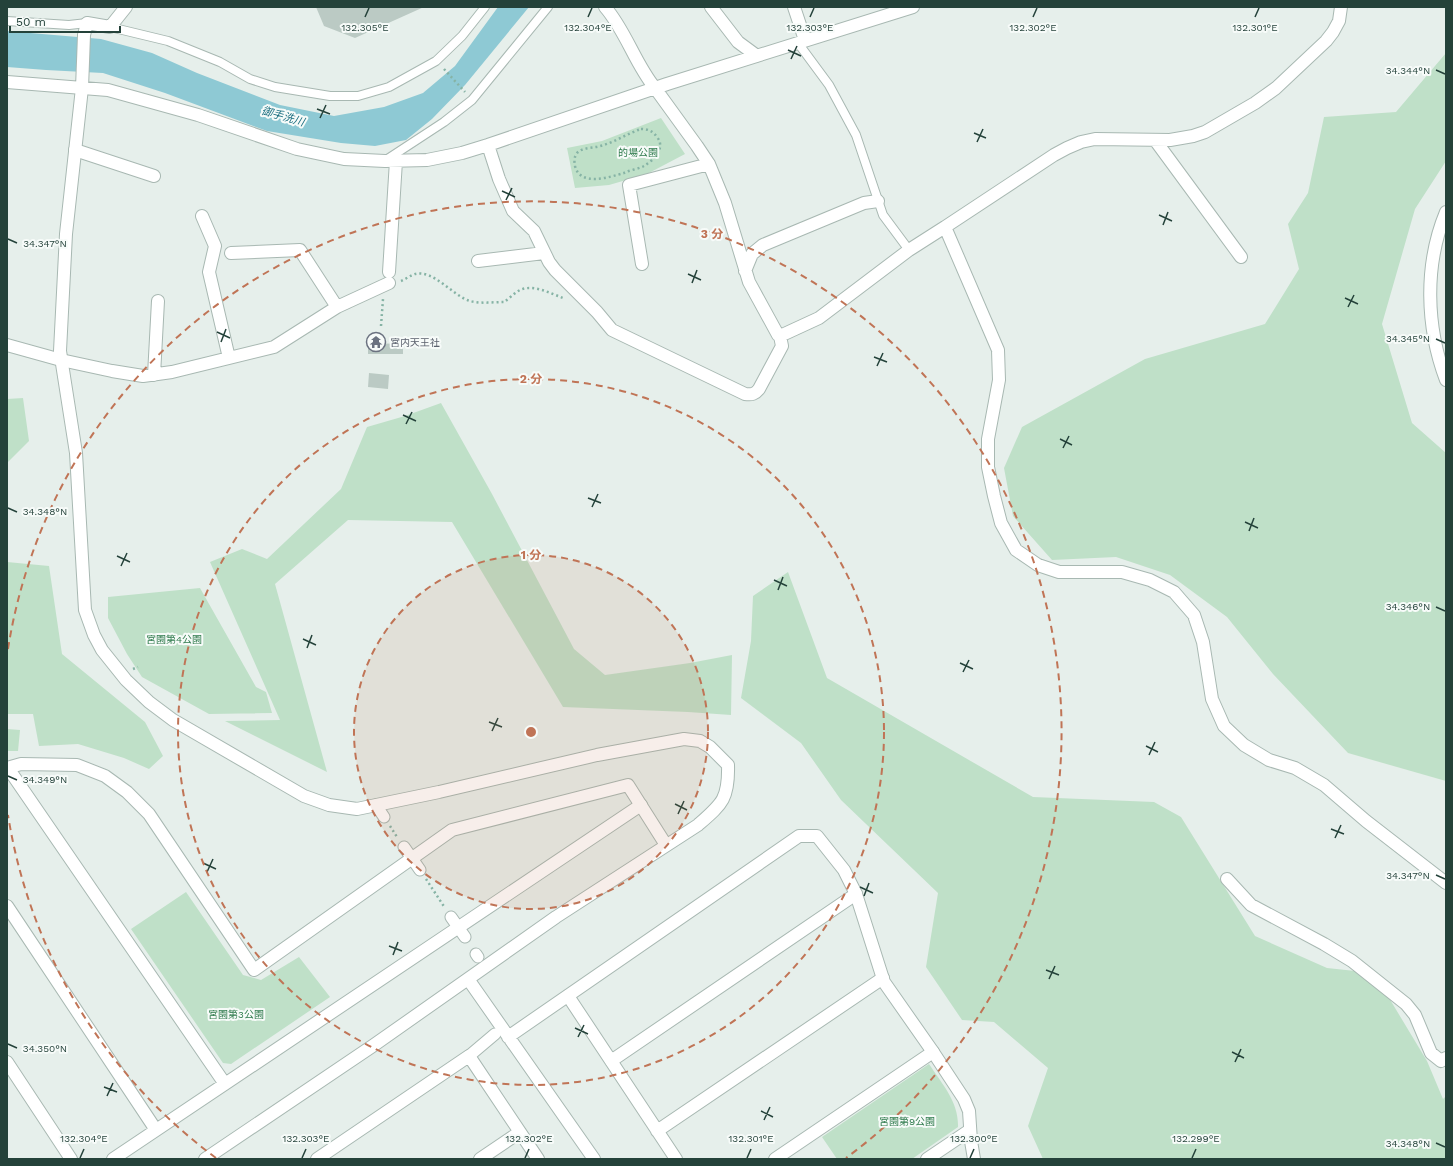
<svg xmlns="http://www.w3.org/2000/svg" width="1453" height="1166" viewBox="0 0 1453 1166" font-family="'Work Sans','Noto Sans JP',sans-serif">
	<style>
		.green { fill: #bfe0c8 }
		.water { fill: #8ec9d4 }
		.building { fill: #bbcac4 }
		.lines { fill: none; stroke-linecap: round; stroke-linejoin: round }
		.service-casing { stroke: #a8b8b2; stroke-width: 10 }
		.pedestrian-casing { stroke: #a8b8b2; stroke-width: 13 }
		.minor-casing { stroke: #a8b8b2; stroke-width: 14 }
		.tertiary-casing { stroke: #a8b8b2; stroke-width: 14 }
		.path { stroke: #86b3a5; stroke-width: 2.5; stroke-dasharray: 2 3; stroke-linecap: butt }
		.service { stroke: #fff; stroke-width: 8 }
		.pedestrian { stroke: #fff; stroke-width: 11 }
		.minor { stroke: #fff; stroke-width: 12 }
		.tertiary { stroke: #fff; stroke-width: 12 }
		.ticks { fill: none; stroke: #24423a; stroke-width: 1.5 }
		.ring { fill: none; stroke: #c07456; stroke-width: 2; stroke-dasharray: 7 5 }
		.labels { text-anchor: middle; stroke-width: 4; stroke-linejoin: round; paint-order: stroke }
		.park-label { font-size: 10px; fill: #2d7a4b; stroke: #f7fbf9 }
		.worship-label { font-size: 10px; fill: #5b616d; stroke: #f7fbf9; text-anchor: start }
		.water-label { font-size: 11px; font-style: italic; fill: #1c6f80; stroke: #f7fbf9 }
		.ticks-label { font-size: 10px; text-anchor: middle; fill: #24423a; stroke: #f7fbf9; stroke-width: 4; stroke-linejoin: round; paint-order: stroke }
		.centre { fill: #c07456; stroke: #f7fbf9; stroke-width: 2 }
		.ring-label { font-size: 12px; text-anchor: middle; font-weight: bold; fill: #c07456; stroke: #f7fbf9; stroke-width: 4; stroke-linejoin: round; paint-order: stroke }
	</style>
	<rect width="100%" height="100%" fill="#e6efeb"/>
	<path class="green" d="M1446,53V161L1415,209L1382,324L1412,423L1446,453V781L1348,753L1273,674L1227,617L1170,575L1116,557L1052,560L1013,516L1004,468L1022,427L1145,359L1265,324L1299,269L1288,224L1308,193L1324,117L1396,112Z
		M661,118L685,154L647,174L609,185L575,188L567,148L602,141Z
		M23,398L29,441L7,463V399Z
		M441,403L492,494L574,649L605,675L690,663L732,655L731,715L688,712L563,707L452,522L348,520L275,584L327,772L225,721L280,720L210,562L242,549L267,559L341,489L367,427L405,416Z
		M7,562L49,566L62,654L145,722L163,756L149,769L124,758L78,744L39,746L33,714H7Z
		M788,572L827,678L1033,797L1154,802L1181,817L1255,936L1327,968L1374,973L1427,1061L1443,1099L1446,1096V1159H1043L1028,1126L1048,1068L994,1022L962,1020L926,967L938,893L841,800L801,743L741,698L751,641L753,596Z
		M200,588L256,687L266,692L272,713L209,714L142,677L127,654L108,618V597Z
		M7,729L20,730L18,751H7Z
		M186,892L243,975L261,980L299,957L330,997L231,1064L223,1063L131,929Z
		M929,1064C942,1084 959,1102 958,1127L912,1159H837L822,1137Z"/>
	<path class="water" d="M498,7H529L465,85L432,119L406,140L375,146L341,143L267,131L165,93L103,73L46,70L7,67V31L101,39L152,53L197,73L280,105L334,116L384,107L423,93L455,66Z"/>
	<path class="building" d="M316,7H424L355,38L324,26Z
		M368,343L403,344V354H368Z
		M369,373L389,375L388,389L368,387Z"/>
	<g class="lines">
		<g class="service-casing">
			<path id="service" d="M7,21L69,25L87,23
				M110,27L168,41L220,62L250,79L275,87L330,96H358L389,87L436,61L462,36L485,7
				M798,43L829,85L856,135L883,215L909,250
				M386,160L444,122L472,100L548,7"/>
		</g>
		<g class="pedestrian-casing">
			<path id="pedestrian" d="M376,805L384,817
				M404,847L420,870
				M451,917L465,937
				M476,954L478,957
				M469,1056L495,1034"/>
		</g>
		<g class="minor-casing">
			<path id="minor" d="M711,7L738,42L757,56
				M794,7L805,40
				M7,82L108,90L198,115L297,149L344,159L385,161L427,160L462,153L488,145L667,84L913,7
				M82,88L84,35L87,23L110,27L126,7
				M655,88L697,146L709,164L725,203L749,282L778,335L780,336L819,318L909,250L945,227L998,350L999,380L988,439V467L994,496L1001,523L1016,550L1038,565L1059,572H1122L1150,580L1174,592L1194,615L1203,642L1212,699L1224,726L1244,745L1269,760L1295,768L1324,785L1366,821L1446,883
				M1155,140L1241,257
				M488,145L499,179L513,211L534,231L549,262L555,270L597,312L612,330L745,394C752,395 755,394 759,389L782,346L780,336
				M75,150L154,176
				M202,216L215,246L209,272L229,358
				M945,227L1054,155L1067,148L1081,142L1095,139L1170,140L1193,136L1205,132L1255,103L1276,88L1326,41L1333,32L1339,21L1341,7
				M231,253L300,250L337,307
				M478,261L544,253
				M642,264L629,185L709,164
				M745,271L752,254L763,245L864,203L878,201
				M389,272L396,161
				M7,345L61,360L112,371L143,376L172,372L274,347L337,307L389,283
				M154,375L158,301
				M8,768L225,1084
				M1227,879L1251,905L1324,944L1352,961L1406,1004L1415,1015L1431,1053L1441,1061L1446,1058
				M7,906L156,1130
				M568,996L676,1159
				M611,1061L856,894
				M657,1131L883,978
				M113,1159L641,805
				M317,1159L469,1056L538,1159
				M480,1159L520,1132
				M775,1159L933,1052
				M927,1159L970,1130"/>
		</g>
		<g class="tertiary-casing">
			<path id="tertiary" d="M605,7C626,31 635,64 655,88
				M82,88L66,234L60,351L76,453L85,610L94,635L102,650L126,680L149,702L173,720L304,796L329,805L357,809L439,792L597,755L684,739L700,741L710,747L728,765C729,799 722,804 698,825L556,917L374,1045L205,1159
				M1446,212C1424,265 1426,327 1446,380
				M7,768L21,764L77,765L105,776L127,792L149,814L254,970L452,830L628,785L666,845
				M468,979L594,1159
				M508,1037L799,836H817L844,870L856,894L884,982L933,1052L964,1099L969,1111L971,1141L974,1159
				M7,1062L71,1159"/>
		</g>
		<path class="path" d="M444,69L465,92
			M641,129C648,129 653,131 657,137C666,148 654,160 644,166C638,169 630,170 624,173C610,177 580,187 575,166C574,161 574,156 578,152C583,148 590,148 596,147C612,144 626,134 641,129Z
			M401,281C406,279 411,275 415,274C433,269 453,296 470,301C481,304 493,302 504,302C509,299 514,293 520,290C533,284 550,293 563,298
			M381,326L383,299
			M133,669L138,667
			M390,826L397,837
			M426,879L445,908"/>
		<use href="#service" class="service"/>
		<use href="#pedestrian" class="pedestrian"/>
		<use href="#minor" class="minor"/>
		<use href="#tertiary" class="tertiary"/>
	</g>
	<path class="ticks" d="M365,17L369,8M588,17L592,8M810,17L814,8M1033,17L1037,8M1255,17L1259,8M788,50L801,56M791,59L797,46M1436,70L1445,74M317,109L330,114M320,118L326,105M974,133L986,138M977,142L983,129M502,191L515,197M506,200L512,188M1159,215L1172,221M1163,225L1168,212M8,239L17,243M688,274L701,280M692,283L697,270M1345,298L1358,304M1348,307L1354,295M217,332L230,338M1436,339L1445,343M221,342L226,329M874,357L887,362M877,366L883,353M403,415L416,421M406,424L412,412M1060,439L1072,445M1063,448L1069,436M588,498L601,503M592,507L598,494M8,508L17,512M1245,522L1258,528M1249,531L1254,518M117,556L130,562M121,566L127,553M774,580L787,586M778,590L783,577M1436,607L1445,611M303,639L316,645M307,648L312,635M960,663L973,669M963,672L969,660M489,722L502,727M492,731L498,718M1146,746L1158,752M1149,755L1155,742M8,776L17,780M675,804L687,810M678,814L684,801M1331,829L1344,834M1335,838L1341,825M203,863L216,869M207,872L213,859M1436,875L1445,879M860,887L873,893M864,896L869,883M389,946L402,951M393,955L398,942M1046,970L1059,975M1049,979L1055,966M575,1028L588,1034M578,1037L584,1025M8,1044L17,1048M1232,1052L1244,1058M1235,1062L1241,1049M104,1087L117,1092M107,1096L113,1083M761,1111L773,1117M764,1120L770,1107M1436,1143L1445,1147M80,1158L84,1149M302,1158L306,1149M525,1158L529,1149M747,1158L751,1149M970,1158L974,1149M1192,1158L1196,1149"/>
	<circle cx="531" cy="732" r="177" fill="#c07456" fill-opacity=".12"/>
	<g class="ring">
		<circle cx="531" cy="732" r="177"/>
		<circle cx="531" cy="732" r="353"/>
		<path d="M216 1158A530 530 0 0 1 8 815M8 649A530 530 0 1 1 846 1158"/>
	</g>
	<defs>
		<g id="temple-ring" transform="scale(1)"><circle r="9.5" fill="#f7fbf9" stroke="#6b7280" stroke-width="1.5"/><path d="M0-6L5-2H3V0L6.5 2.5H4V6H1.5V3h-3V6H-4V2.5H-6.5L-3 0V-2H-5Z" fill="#6b7280"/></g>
	</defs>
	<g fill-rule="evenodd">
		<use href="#temple-ring" x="376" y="342"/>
	</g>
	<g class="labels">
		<g class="park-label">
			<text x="638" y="156">的場公園</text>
			<text x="174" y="643">宮園第4公園</text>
			<text x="236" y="1018">宮園第3公園</text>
			<text x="907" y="1125">宮園第9公園</text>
		</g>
		<g class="worship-label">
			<text x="390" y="346">宮内天王社</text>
		</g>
		<g class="water-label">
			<text transform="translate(283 116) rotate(16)" y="4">御手洗川</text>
		</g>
	</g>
	<g class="ticks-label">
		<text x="365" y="31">132.305°E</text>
		<text x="588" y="31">132.304°E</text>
		<text x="810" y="31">132.303°E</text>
		<text x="1033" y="31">132.302°E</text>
		<text x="1255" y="31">132.301°E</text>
		<text x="1408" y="74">34.344°N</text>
		<text x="45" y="247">34.347°N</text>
		<text x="1408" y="342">34.345°N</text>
		<text x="45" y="515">34.348°N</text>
		<text x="1408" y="610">34.346°N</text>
		<text x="45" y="783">34.349°N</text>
		<text x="1408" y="879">34.347°N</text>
		<text x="45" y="1052">34.350°N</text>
		<text x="84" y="1142">132.304°E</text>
		<text x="306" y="1142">132.303°E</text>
		<text x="529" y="1142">132.302°E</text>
		<text x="751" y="1142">132.301°E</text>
		<text x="974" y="1142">132.300°E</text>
		<text x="1196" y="1142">132.299°E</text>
		<text x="1408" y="1147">34.348°N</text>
	</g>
	<circle cx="531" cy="732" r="6" class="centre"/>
	<g class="ring-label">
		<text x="712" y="238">3 分</text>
		<text x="531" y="383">2 分</text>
		<text x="531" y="559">1 分</text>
	</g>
	<rect width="1453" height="1166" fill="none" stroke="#24423a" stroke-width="16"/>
	<path d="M10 26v6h110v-6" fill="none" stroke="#24423a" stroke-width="2"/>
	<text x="16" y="26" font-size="12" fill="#24423a" stroke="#f7fbf9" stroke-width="3" paint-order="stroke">50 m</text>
</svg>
